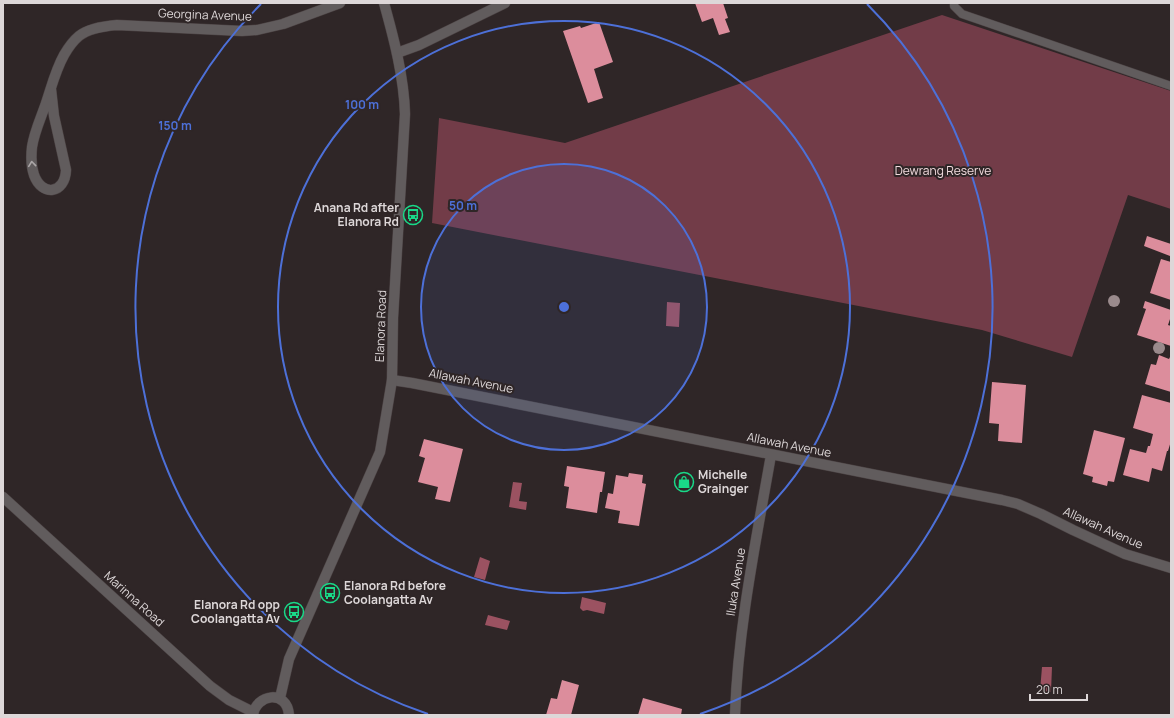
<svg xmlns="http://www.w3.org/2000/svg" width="1174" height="718" viewBox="0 0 1174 718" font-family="Manrope,sans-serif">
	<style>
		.green { fill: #723c48 }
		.water { fill: #9b5261 }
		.building { fill: #dc8d9c }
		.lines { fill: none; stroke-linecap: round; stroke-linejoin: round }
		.service-casing { stroke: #4b4243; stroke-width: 9 }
		.minor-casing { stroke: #4b4243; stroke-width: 11 }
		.tertiary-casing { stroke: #4b4243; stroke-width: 11 }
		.service { stroke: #615c5d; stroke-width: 8 }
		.minor { stroke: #615c5d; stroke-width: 10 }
		.tertiary { stroke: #615c5d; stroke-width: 10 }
		.tree { fill: #9a8a8c }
		.oneway { stroke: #aba6a7 }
		.ring { fill: none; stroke: #4d70d8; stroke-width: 2 }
		.labels { text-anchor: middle; stroke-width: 4; stroke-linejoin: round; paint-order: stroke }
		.street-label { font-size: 12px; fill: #ddd7d8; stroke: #2f2627 }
		.park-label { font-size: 12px; fill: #f2dbde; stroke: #2f2627 }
		.poi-label { font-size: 12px; font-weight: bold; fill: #ddd7d8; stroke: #2f2627; text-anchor: end }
		.centre { fill: #4d70d8; stroke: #2f2627; stroke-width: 2 }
		.ring-label { font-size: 12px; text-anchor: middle; font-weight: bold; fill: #4d70d8; stroke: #2f2627; stroke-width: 4; stroke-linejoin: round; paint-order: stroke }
	</style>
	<rect width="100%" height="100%" fill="#2f2627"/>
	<path class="green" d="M942,15L1171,91V209L1128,195L1072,357L982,330L432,223L439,118L565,143Z"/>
	<path class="water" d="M667,302L680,303L679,327L666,326Z
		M513,482L522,483L519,501L527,502L526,510L509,507Z
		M480,557L490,561L485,580L474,577Z
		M582,597L606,603L604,614L587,610L583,611L580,608Z
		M488,615L510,621L507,630L485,625Z
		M1042,667H1052L1051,692L1040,691Z"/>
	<path class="building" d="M695,3H723L728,18L725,19L730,32L719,35L713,18L702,22Z
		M599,22L613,62L594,69L603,98L588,103L563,31L580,26L581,28Z
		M1147,236L1171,244L1170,256L1144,246Z
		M1161,259L1171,262V300L1150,293Z
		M1145,301L1171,310V316L1168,325L1171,326V346L1137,335L1146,309L1143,308Z
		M1159,355L1169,359L1171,355V392L1145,384L1151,364L1156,365Z
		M992,382L1026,385L1022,443L998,441L999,424L989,423Z
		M1142,395L1171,403V441L1168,451H1167L1162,471L1152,468L1149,482L1123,475L1130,449L1146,453L1148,446H1150L1153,434L1133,428Z
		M1094,430L1125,438L1114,482L1108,481L1107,486L1092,482L1093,477L1083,474Z
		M424,439L463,449L450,502L435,499L438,487L418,482L425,458L419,456Z
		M567,466L605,472L602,492H600L597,513L566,508L569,487L564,486Z
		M629,473L643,475L642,483L646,484L639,526L618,523L620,511L605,508L608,493L613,494L616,475L628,477Z
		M562,680L579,685L571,715H546L551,698L557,699Z
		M643,698L682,709L681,715H638Z"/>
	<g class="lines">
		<g class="service-casing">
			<path id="service" d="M954,3V6L962,14L1171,86"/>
		</g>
		<g class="minor-casing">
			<path id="minor" d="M397,53L419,45L505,3
				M51,89L54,116L66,170C65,194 42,197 34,175C31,166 31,156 32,147C34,133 40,120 45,106C51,89 55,71 64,55C68,48 73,41 79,36C89,28 105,26 117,25L242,31L257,30L283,24L340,3
				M392,380L412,383L1002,500L1018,504L1041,514L1073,530L1125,554L1171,568
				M3,497L210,686L229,700L253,712
				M735,715C738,627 756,541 771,455"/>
		</g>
		<g class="tertiary-casing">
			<path id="tertiary" d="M280,698L289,659L380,452L392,380L393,318L405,114C404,77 394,39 384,3
				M253,715C256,694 287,689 289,715"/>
		</g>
		<use href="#service" class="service"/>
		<use href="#minor" class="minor"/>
		<use href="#tertiary" class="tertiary"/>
	</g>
	<g class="tree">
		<circle cx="1114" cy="301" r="6"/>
		<circle cx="1159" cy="348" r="6"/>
	</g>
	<defs><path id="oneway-chevron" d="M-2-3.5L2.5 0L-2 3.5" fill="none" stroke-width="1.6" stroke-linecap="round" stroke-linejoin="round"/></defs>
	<use class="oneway" href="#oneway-chevron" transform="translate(32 164) rotate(-96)"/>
	<circle cx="564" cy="307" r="143" fill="#4d70d8" fill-opacity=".12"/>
	<g class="ring">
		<circle cx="564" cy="307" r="143"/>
		<circle cx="564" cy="307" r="286"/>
		<path d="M428 714A429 429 0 0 1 261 4M867 4A429 429 0 0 1 700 714"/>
	</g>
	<defs>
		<g id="bus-ring" transform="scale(1)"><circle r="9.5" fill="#2f2627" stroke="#19d988" stroke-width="1.5"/><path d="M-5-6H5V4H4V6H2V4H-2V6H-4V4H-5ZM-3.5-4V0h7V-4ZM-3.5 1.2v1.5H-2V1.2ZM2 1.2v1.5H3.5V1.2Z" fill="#19d988"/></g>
		<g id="shop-ring" transform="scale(1)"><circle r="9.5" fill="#2f2627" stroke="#19d988" stroke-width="1.5"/><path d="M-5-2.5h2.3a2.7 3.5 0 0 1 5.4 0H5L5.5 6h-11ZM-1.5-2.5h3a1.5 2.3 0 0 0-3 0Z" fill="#19d988"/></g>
	</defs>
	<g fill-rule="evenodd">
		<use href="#bus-ring" x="413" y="215"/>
		<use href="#shop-ring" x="684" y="482"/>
		<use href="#bus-ring" x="330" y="593"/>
		<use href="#bus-ring" x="294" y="612"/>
	</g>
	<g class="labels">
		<g class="street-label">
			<text transform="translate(205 15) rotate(2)" y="4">Georgina Avenue</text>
			<text transform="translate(381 326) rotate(-88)" y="4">Elanora Road</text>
			<text transform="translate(471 381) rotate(11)" y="4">Allawah Avenue</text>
			<text transform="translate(789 445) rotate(11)" y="4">Allawah Avenue</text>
			<text transform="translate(1103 528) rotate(24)" y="4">Allawah Avenue</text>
			<text transform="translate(736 582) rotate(-81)" y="4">Iluka Avenue</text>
			<text transform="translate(134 599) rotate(42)" y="4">Marinna Road</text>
		</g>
		<g class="park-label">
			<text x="943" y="175">Dewrang Reserve</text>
		</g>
		<g class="poi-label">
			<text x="399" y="212">Anana Rd after<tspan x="399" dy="14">Elanora Rd</tspan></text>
			<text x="698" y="479" text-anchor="start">Michelle<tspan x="698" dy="14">Grainger</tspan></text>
			<text x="344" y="590" text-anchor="start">Elanora Rd before<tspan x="344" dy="14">Coolangatta Av</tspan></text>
			<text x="280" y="609">Elanora Rd opp<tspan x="280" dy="14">Coolangatta Av</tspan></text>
		</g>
	</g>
	<circle cx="564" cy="307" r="6" class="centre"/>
	<g class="ring-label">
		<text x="362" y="109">100 m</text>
		<text x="175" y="130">150 m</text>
		<text x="463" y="210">50 m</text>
	</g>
	<rect width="1174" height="718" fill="none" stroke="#ddd7d8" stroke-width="8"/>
	<path d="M1030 694v6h57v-6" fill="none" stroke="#ddd7d8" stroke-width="2"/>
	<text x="1036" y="694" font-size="12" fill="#ddd7d8" stroke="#2f2627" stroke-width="3" paint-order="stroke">20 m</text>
</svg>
